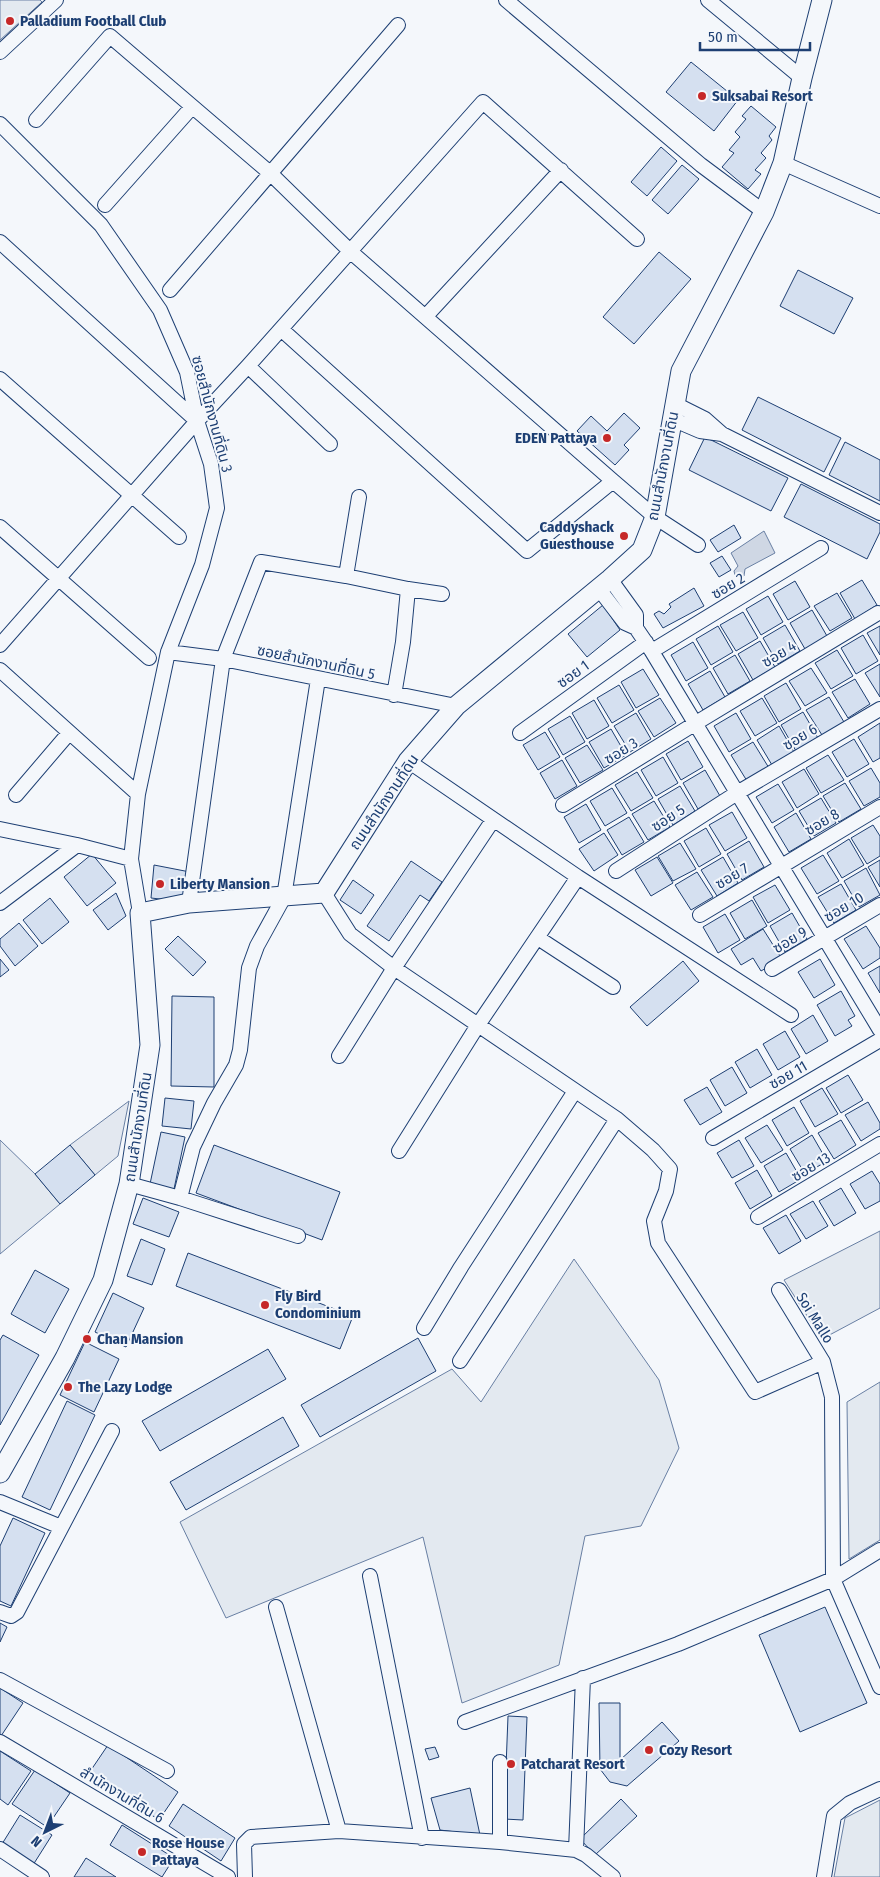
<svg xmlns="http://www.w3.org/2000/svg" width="880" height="1877" viewBox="0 0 880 1877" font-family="'Fira Sans Condensed','Noto Sans Thai',sans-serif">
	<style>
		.green { fill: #e3e9f0; stroke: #687fa3 }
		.parking { fill: #e3e8f0; stroke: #687fa3 }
		.water { fill: #cfd7e4; stroke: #687fa3 }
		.building { fill: #d5e0f0; stroke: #1d3f73 }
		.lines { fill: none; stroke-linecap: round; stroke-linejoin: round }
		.street-casing { stroke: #1d3f73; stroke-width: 16 }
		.secondary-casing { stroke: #1d3f73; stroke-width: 21 }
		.street { stroke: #f4f7fb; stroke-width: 14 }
		.secondary { stroke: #f4f7fb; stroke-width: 19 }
		.poi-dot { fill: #c62828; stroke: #f4f7fb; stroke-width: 2 }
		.labels { text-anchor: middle; stroke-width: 4; stroke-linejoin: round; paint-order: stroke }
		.poi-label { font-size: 15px; font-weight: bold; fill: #1d3f73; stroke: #f4f7fb; text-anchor: start }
		.street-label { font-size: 15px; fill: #1d3f73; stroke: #f4f7fb }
	</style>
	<rect width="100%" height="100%" fill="#f4f7fb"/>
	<path class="green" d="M0,0H40L42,2L0,40Z
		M0,1140L35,1174L60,1204L0,1254Z
		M880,1231V1308L822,1339L784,1280Z
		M574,1259L659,1380L679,1448L641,1526L585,1536L559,1665L462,1703L423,1537L226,1618L180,1522L452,1369L481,1402Z
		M880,1382V1540L849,1559L847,1402Z
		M880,1800V1877H834L845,1818Z"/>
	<path class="parking" d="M129,1101L118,1156L95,1175L70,1145Z"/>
	<path class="water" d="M764,531L775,553L745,569L744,576L741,578L735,575L734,571L738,566L731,553Z"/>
	<path class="building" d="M691,62L738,100L714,131L666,92Z
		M751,106L776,127L769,136L772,140L761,153L766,158L755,170L761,174L748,189L722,167L734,153L729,150L740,137L735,132L746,119L742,116Z
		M661,147L677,161L647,196L631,182Z
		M682,165L699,179L668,214L652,200Z
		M659,252L691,279L634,344L603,317Z
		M798,270L853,298L834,334L780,306Z
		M758,397L841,438L824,472L742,430Z
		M624,413L640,428L624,445L629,450L615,465L577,431L591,416L607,431Z
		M705,437L788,478L771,511L689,470Z
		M845,442L880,460V501L829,475Z
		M801,484L880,524V532L867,559L784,517Z
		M734,525L741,538L718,552L710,540Z
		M722,556L731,570L719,577L710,563Z
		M862,580L877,605L855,619L840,593Z
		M795,581L810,607L788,620L773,594Z
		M694,588L704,606L663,628L654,614L659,611L664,614L671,607L669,604Z
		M837,593L852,618L830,631L814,606Z
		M768,596L783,622L761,635L746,609Z
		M603,605L620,630L587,657L568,634Z
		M812,610L827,636L805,649L790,623Z
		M743,612L758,638L736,651L720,625Z
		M785,625L800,651L778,664L763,638Z
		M718,626L733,652L711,665L696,639Z
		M880,626V655L867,633Z
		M863,635L878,661L856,674L841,648Z
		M760,641L775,667L753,680L738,654Z
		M693,642L708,668L686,681L671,655Z
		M837,650L853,676L831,689L815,663Z
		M735,655L750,681L728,694L713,668Z
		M880,664V697L865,673Z
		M811,668L827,693L805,706L789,681Z
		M643,669L659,695L636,708L621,682Z
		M710,671L725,697L703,710L688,684Z
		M855,679L870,704L848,718L832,692Z
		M786,683L801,709L779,722L764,696Z
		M619,685L634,710L612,723L597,698Z
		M829,697L844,722L822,735L806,710Z
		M660,698L676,723L654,737L638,711Z
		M762,698L777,723L755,736L740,711Z
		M594,700L609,726L587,739L572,713Z
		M803,712L818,738L796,751L781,725Z
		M636,713L651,739L630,752L614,726Z
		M736,713L751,739L729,752L714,726Z
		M570,716L585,742L563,755L548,729Z
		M880,723V758L873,762L858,737Z
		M779,726L794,752L772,765L757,740Z
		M611,729L626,755L604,768L589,742Z
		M545,732L560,757L538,770L523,745Z
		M854,739L869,764L847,777L832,752Z
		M688,741L703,767L681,780L666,754Z
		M753,742L769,768L747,781L731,755Z
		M587,745L603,770L580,783L565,758Z
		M828,755L844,780L821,793L806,768Z
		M663,757L678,783L656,796L641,770Z
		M562,760L577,786L555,799L540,773Z
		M871,768L880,783V797L864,806L849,781Z
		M804,769L819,794L797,808L782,782Z
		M705,770L720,796L698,809L683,783Z
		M637,772L653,798L631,811L615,785Z
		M845,783L861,809L839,822L823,796Z
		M778,784L794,810L772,823L756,797Z
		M680,786L695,811L673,825L658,799Z
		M612,788L627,813L605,826L590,801Z
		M821,798L836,823L814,836L799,811Z
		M654,801L670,827L648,840L632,814Z
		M586,804L601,830L579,843L564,817Z
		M732,812L747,838L725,851L709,825Z
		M796,813L811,839L789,852L774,827Z
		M629,817L644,842L622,855L607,830Z
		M873,825L880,836V856L867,864L851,838Z
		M706,828L721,854L699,867L684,841Z
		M604,833L618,855L594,871L579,849Z
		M849,839L864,865L842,878L827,853Z
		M749,841L764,867L742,880L727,854Z
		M680,843L696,869L673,881L658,856Z
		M92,854L116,883L87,906L64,877Z
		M823,855L839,881L817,894L801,868Z
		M657,857L673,883L651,896L635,870Z
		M723,857L738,883L717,896L701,870Z
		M880,860V887L868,867Z
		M411,861L442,882L429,901L420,895L389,941L367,926Z
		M154,865L190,872L186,902L151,898Z
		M866,868L880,895L859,907L844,881Z
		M697,872L713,897L691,910L675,885Z
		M353,880L374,895L361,914L340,900Z
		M841,884L856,910L834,923L818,897Z
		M775,885L790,910L768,923L753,897Z
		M116,893L126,916L108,930L93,910Z
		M50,898L69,922L42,944L23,920Z
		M752,900L767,926L745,939L730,913Z
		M792,913L807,939L785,952L770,926Z
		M725,914L740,940L718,953L703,927Z
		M19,923L38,946L15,966L0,946V939Z
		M866,926L880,948V958L863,969L844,939Z
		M763,929L782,959L761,971L753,958L741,965L731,949Z
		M178,936L206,962L193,976L165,949Z
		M0,959L9,970L0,977Z
		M820,959L835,985L814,998L798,972Z
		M683,961L699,981L647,1026L630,1007Z
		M880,966V993L868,973Z
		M841,991L855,1016L848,1020L852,1026L835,1036L817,1005Z
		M172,996L214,997V1087L171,1086Z
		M813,1015L828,1041L806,1054L791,1029Z
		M785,1031L800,1057L778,1070L763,1044Z
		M757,1049L772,1075L750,1088L735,1062Z
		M732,1067L747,1093L725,1106L710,1080Z
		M848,1075L863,1100L841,1113L826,1088Z
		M707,1087L722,1112L700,1125L684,1100Z
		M822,1088L838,1114L815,1127L800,1101Z
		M165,1098L194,1101L191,1129L162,1126Z
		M868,1102L880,1123V1129L861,1141L845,1115Z
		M794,1107L809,1133L787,1146L772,1120Z
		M841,1120L856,1145L834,1159L818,1133Z
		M767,1125L783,1150L761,1163L745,1138Z
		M161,1132L185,1137L174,1189L150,1184Z
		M812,1135L827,1161L805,1174L790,1149Z
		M739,1140L754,1166L732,1178L717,1153Z
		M70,1145L95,1175L60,1204L35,1174Z
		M214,1145L340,1192L322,1240L196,1193Z
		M786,1153L801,1179L779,1192L764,1166Z
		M757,1170L772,1196L750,1209L735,1183Z
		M872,1171L880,1184V1201L865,1209L850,1184Z
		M841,1188L856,1213L834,1226L819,1201Z
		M143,1198L179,1212L169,1237L133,1224Z
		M813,1201L828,1226L806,1239L790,1214Z
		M786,1215L801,1241L779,1254L763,1228Z
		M141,1239L165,1249L152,1285L127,1276Z
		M188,1253L353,1316L340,1349L176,1286Z
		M35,1270L69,1289L45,1333L11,1314Z
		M113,1293L144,1308L126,1347L95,1332Z
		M3,1335L39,1355L0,1425V1340Z
		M418,1338L436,1371L320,1437L301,1405Z
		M85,1342L119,1359L94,1412L60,1395Z
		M268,1349L286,1379L160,1451L142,1421Z
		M67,1401L95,1415L50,1510L22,1497Z
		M283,1417L299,1446L186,1510L170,1482Z
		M13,1518L45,1533L11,1606L0,1601V1546Z
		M825,1607L867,1703L800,1732L759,1635Z
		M0,1623L7,1627L0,1642Z
		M0,1688L23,1703L1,1736H0Z
		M599,1703H620V1760L662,1722L679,1741L627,1786L610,1782L600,1769Z
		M508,1716L527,1717L523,1820L504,1819Z
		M108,1745L178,1792L159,1820L89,1773Z
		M435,1747L439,1757L429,1760L425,1749Z
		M0,1751L31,1771L8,1805L0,1799Z
		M35,1770L70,1793L47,1827L12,1804Z
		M470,1788L480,1835L440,1830L431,1798Z
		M621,1799L637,1816L595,1855L580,1839Z
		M183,1804L235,1838L221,1861L169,1826Z
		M20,1815L52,1835L33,1865L2,1844Z
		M122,1825L174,1858L162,1877L110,1845Z
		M86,1858L116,1877H74Z"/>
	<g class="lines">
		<g class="street-casing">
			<path id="street" d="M506,0L701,165L764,212
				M708,0L802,78
				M0,52L56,0
				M36,120L110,36L270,173L351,252L613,481L655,517L698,545
				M0,124L101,225L160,310L187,372L197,421L211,464L217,508L202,565L168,652L138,794L131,859L140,913
				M783,163L880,206
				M105,205L192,107
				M0,242L197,421
				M170,290L398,25
				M426,316L561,170
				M281,329L527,551L613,481
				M248,366L330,444
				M0,379L179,537
				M675,404L705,419L722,434L880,513
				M672,419L700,431L722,434
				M0,527L149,658
				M346,576L359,497
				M610,579L636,615V628L651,650L880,1030
				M599,589L625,623L636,628
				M0,645L197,421L248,366L483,102L637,239
				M652,651L821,548
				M168,652L223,659L456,706
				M0,670L138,794
				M394,695L403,642L408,589
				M520,733L646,642
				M408,761L578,877L791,1015
				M16,795L69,733
				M563,805L696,723L878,613
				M0,829L77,845L131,859
				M616,871L737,793L880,709
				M324,893L350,934L394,968L617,1119L653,1150L670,1169L666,1191L654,1221L658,1243L755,1392L823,1362
				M0,903L77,845
				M189,903L223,659L261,562L346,576L408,589L442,594
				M700,915L880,807
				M538,938L613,987
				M772,969L880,905
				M339,1056L394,968L493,820
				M713,1138L880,1040
				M399,1151L478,1025L578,877
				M129,1184L180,1198L298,1236
				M180,1198L193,1147L214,1103L236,1065L240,1050L249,968L257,946L284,897L318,679
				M758,1217L880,1144
				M779,1290L823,1362L832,1397L833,1579L880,1687
				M424,1328L461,1267L575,1091
				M460,1361L617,1119
				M0,1502L61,1527
				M370,1576L422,1838
				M276,1607L339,1831
				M0,1612L11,1616L17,1612L112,1431
				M0,1680L167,1771
				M465,1722L678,1644L833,1579L880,1550
				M0,1742L228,1877
				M500,1842V1762
				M0,1849L42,1877
				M576,1850L583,1678
				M245,1877L244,1844L251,1837L339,1831L500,1842L576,1850L586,1855L613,1877
				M824,1877L834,1816L850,1803L880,1789"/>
		</g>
		<g class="secondary-casing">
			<path id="secondary" d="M0,1473L65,1358L103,1280L129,1184L150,1045L140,913L189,903L324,893L408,761L456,706L610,579L642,550L655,517L681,371L764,212L783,163L802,78L822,0"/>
		</g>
		<use href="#street" class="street"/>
		<use href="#secondary" class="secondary"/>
	</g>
	<g class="poi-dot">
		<circle cx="10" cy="21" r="5"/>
		<circle cx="702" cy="96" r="5"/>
		<circle cx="607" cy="438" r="5"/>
		<circle cx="624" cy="536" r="5"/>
		<circle cx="160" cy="884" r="5"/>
		<circle cx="265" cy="1305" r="5"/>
		<circle cx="87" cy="1339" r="5"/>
		<circle cx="68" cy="1387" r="5"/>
		<circle cx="649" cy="1750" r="5"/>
		<circle cx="511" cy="1764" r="5"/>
		<circle cx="142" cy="1852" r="5"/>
	</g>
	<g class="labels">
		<g class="poi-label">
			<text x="20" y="26">Palladium Football Club</text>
			<text x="712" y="101">Suksabai Resort</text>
			<text x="597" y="443" text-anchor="end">EDEN Pattaya</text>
			<text x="614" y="532" text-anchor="end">Caddyshack<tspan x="614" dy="17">Guesthouse</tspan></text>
			<text x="170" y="889">Liberty Mansion</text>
			<text x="275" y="1301">Fly Bird<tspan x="275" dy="17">Condominium</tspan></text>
			<text x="97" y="1344">Chan Mansion</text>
			<text x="78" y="1392">The Lazy Lodge</text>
			<text x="659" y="1755">Cozy Resort</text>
			<text x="521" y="1769">Patcharat Resort</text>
			<text x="152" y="1848">Rose House<tspan x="152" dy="17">Pattaya</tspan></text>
		</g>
		<g class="street-label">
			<text transform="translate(212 414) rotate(75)" y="5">ซอยสำนักงานที่ดิน 3</text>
			<text transform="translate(663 466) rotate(-79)" y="5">ถนนสำนักงานที่ดิน</text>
			<text transform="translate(728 586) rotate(-31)" y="5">ซอย 2</text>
			<text transform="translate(779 654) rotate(-31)" y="5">ซอย 4</text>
			<text transform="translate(316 662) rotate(12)" y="5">ซอยสำนักงานที่ดิน 5</text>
			<text transform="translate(573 674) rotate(-36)" y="5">ซอย 1</text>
			<text transform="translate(800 737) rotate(-31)" y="5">ซอย 6</text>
			<text transform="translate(621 751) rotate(-32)" y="5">ซอย 3</text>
			<text transform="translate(384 802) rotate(-56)" y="5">ถนนสำนักงานที่ดิน</text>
			<text transform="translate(668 818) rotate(-33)" y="5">ซอย 5</text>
			<text transform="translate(822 822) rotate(-31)" y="5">ซอย 8</text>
			<text transform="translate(732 876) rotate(-31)" y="5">ซอย 7</text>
			<text transform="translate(844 907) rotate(-31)" y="5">ซอย 10</text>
			<text transform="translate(790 940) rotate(-31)" y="5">ซอย 9</text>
			<text transform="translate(788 1075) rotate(-30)" y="5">ซอย 11</text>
			<text transform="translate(138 1127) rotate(-81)" y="5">ถนนสำนักงานที่ดิน</text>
			<text transform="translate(811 1167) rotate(-31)" y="5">ซอย 13</text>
			<text transform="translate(815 1318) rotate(58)" y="5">Soi Mallo</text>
			<text transform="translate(122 1795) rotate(31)" y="5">สำนักงานที่ดิน 6</text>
		</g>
	</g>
	<g transform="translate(45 1832) rotate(222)" stroke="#f4f7fb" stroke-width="4" paint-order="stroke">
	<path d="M0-4L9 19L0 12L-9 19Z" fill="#1d3f73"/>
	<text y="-8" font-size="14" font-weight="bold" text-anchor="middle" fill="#1d3f73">N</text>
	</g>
	<path d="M700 42v8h110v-8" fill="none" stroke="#1d3f73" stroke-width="2.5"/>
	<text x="708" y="42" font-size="15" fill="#1d3f73" stroke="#f4f7fb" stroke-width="4" paint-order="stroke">50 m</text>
</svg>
